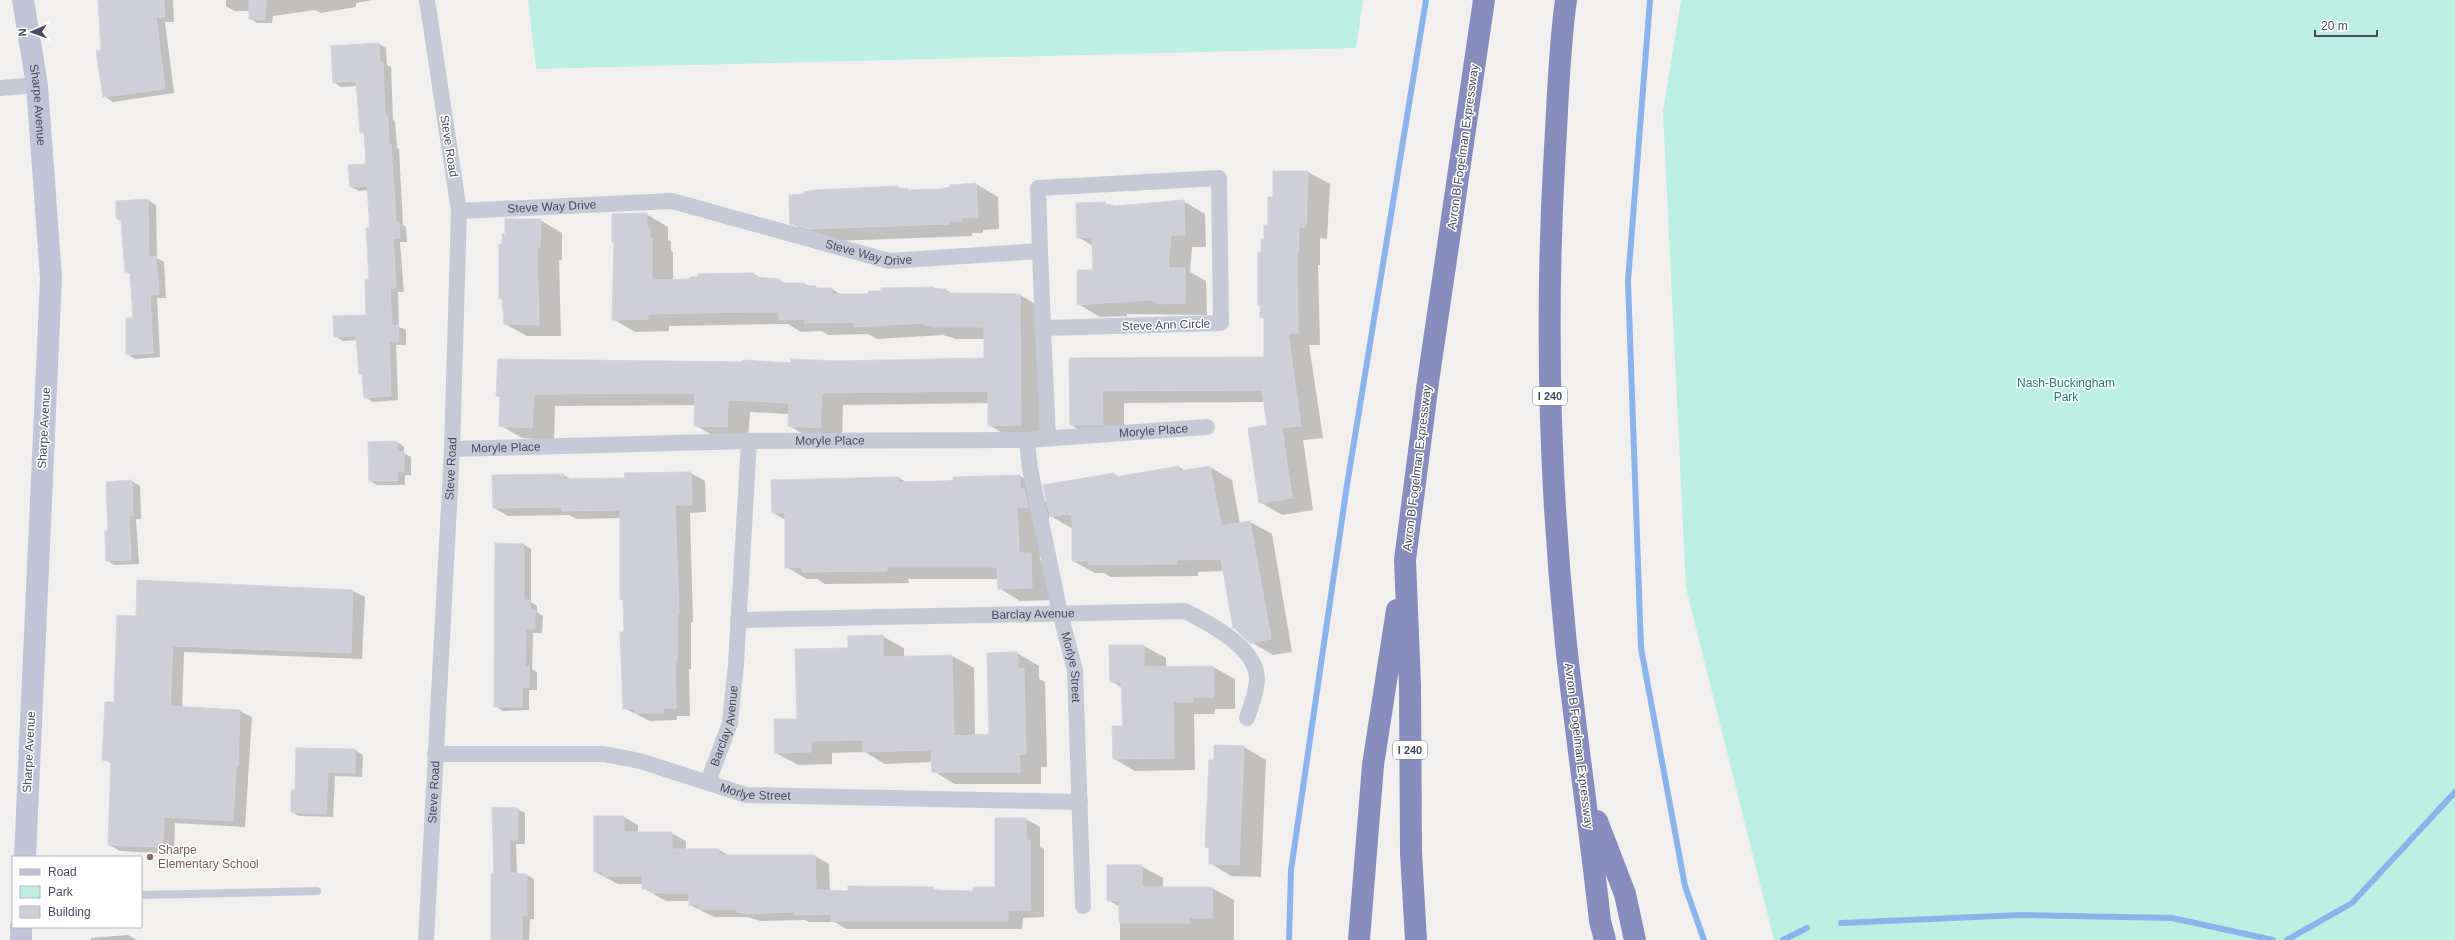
<svg xmlns="http://www.w3.org/2000/svg" width="2455" height="940" viewBox="0 0 2455 940" font-family="Arial,sans-serif">
	<style>
		.green { fill: #beefe3 }
		.shadow { fill: #0003; fill-rule: evenodd }
		.lines { fill: none; stroke-linecap: round; stroke-linejoin: round }
		.stream { stroke: #8cb4ec; stroke-width: 6 }
		.building { fill: #cfd0d7; stroke: #d4d3db }
		.lane { stroke: #c6c9d6; stroke-width: 8 }
		.street { stroke: #c6c9d6; stroke-width: 16 }
		.secondary { stroke: #c2c5d8; stroke-width: 22 }
		.highway { stroke: #878ebe; stroke-width: 22 }
		.education-dot { fill: #8d6e63; stroke: #fff; stroke-width: 1.5 }
		.labels { text-anchor: middle; stroke-width: 3; stroke-linejoin: round; paint-order: stroke }
		.shield { fill: #fff; stroke: #7e818e; stroke-width: 1 }
		.shield-label { font-size: 11px; font-weight: bold; fill: #474b5d }
		.street-label { font-size: 12px; fill: #474b5d; stroke: #fff }
		.park-label { font-size: 12px; fill: #187f71; stroke: #fff }
		.education-label { font-size: 12px; fill: #785e54; stroke: #fff; text-anchor: start }
	</style>
	<rect width="100%" height="100%" fill="#f2f0ef"/>
	<path class="green" d="M528,0H1363L1356,48L536,69Z
		M1681,0H2455V940H1774L1686,588L1663,112Z"/>
	<path class="shadow" d="M99,0H173L174,22H165L174,93L113,102L104,96Z
		M226,0H372L356,3V7L321,13L315,10L273,16L272,23H257L250,18V11H234L226,6Z
		M379,44L386,48L387,65L391,67L393,120L395,121L397,148L399,149L403,225L406,227L407,242H400L404,292H398L399,327L406,330V345H396L398,400L373,402L365,397L364,376L360,374L358,340L343,341L335,336L367,316L371,228L368,190L359,191L351,187L367,165L365,135L361,132L357,86L341,87L334,82Z
		M1308,172L1330,184L1327,239L1320,238V265H1318L1320,345H1309L1323,438L1303,440L1313,510L1282,515L1260,502L1268,426L1265,402L1124,403V437H1093L1071,425L1070,359L1265,358V319L1262,317L1261,306L1259,305L1262,253L1274,198Z
		M976,184L998,197L999,229L983,230V233H972V236L832,241L813,236L791,223L898,187L911,191L940,190L951,188V186Z
		M148,200L156,205L157,258L164,262L166,298H157L160,357L135,359L127,354L134,319L131,275L126,271L122,220L117,202Z
		M1183,201L1205,214L1206,247H1192L1190,272L1206,281L1207,315L1127,314V316L1100,317L1078,304L1094,271L1093,246L1078,237L1104,203L1116,207Z
		M646,214L668,227V240L671,241V251L673,252V280L754,274L760,278L779,280L786,284H804L821,289H832L842,295H869L883,292L882,289L934,288L946,290L953,294L1020,295L1042,308V437L1011,438L989,425V403L843,405L842,439L811,438L789,426V414L750,412L748,439L717,438L695,425L696,405L555,406L554,440L522,438L500,425L501,398L497,396L792,364L985,359V339H956L943,335L877,339L868,334L828,335L822,331L801,332L788,324H774L669,326V331L635,332L613,319L615,243L613,242Z
		M540,220L562,233V260H559L561,336H527L505,324L503,300L500,298L503,245Z
		M397,442L404,447V453L411,457V475H405V485H377L370,481Z
		M1179,467L1186,471L1210,467L1232,480L1240,524L1250,522L1272,534L1292,652L1273,655L1251,642L1234,628L1224,571L1198,572V576L1111,577L1104,573H1095L1073,561V529L1049,515V519H1039L1040,560L1052,566L1053,600L1020,601L999,588L998,579H908L909,583L825,584L817,579H807L786,567V520L773,513L899,478L908,483L1020,476L1041,489L1042,499L1048,503L1114,474L1120,477ZM1076,511L1077,513L1068,515V513Z
		M691,473L705,481L706,512L690,513L693,622H691V669H689L690,716H677V720L650,721L624,708V601L620,599L621,518L577,519L569,515L508,516L494,508L564,475L572,480L626,479Z
		M132,481L140,486L141,519H136L139,564L114,565L107,560L109,532Z
		M524,545L531,549V602L537,606V612L543,616L542,633H533L532,669L537,672V690H529V710L503,711L495,706Z
		M138,581L353,591L365,597L362,659L184,652L182,708L240,711L252,717L245,827L175,823L174,854L120,851L109,845L112,764L104,759L115,703L137,617Z
		M882,636L904,648V657L952,656L974,668L975,736L991,735L988,654L1017,653L1039,666V679L1045,682L1047,767H1041V784H955L933,771V762L885,764L865,752L832,753V764L798,765L776,753L849,649Z
		M1144,646L1166,658V668L1213,667L1235,679V709H1215L1214,714H1194L1195,770L1135,771L1114,759L1124,727L1122,688L1111,681Z
		M1215,746L1244,747L1266,760L1261,877L1231,876L1210,863V849L1206,847Z
		M297,749L355,750L363,755L362,777L335,776L333,817L299,816L292,812L296,791Z
		M517,809L525,813V844H516L517,875H527L534,879V919H530L529,940H492L495,874Z
		M624,817L638,825V833H671L686,841V850H719L730,856H815L829,864L830,891L849,892L933,888L940,891L974,892L996,888V819H1026L1040,827V847L1044,849V917L1023,918L1022,929H846L835,922H809L805,920L761,921L747,917H714L690,905V901H666L643,888V884H618L595,872Z
		M1141,866L1163,878V888H1212L1234,900V940H1120V907L1108,900Z
		M128,935L137,940H91V938Z"/>
	<g class="lines">
		<path class="stream" d="M1650,0L1628,281L1641,648L1685,886L1704,940
			M1841,923L2020,915L2172,918L2273,940
			M1289,940L1291,870L1347,485L1426,0
			M1783,940L1807,928
			M2287,940L2352,903L2455,792"/>
	</g>
	<path class="building" d="M98,0H164L165,17H156L165,89L103,97L96,51L101,50Z
		M249,0H266L265,20L249,19Z
		M379,43L380,62H383L385,116H388L389,144H391L396,222L399,221L400,238H393L396,288H390L392,325H398L399,341L389,342L391,396L364,398L362,374H359L356,336L334,337L333,316L366,315L365,279H369L366,228H370L367,186L350,187L348,165L366,164L364,132L360,133L356,81L333,83L331,46Z
		M1273,171H1308L1306,227H1299L1298,253H1297L1298,333H1288L1301,426L1282,428L1292,498L1259,503L1248,428L1267,425L1262,390L1102,391L1103,425H1070L1069,358L1264,357V317L1260,318V305H1258V252H1261V239H1264V225H1268V197H1273Z
		M976,183L978,217L961,218L962,221H950V224L809,229L790,224L789,195L804,194V192L816,190L898,186V189L908,188V190L940,189L950,187V185Z
		M148,199L149,257L156,256L159,294H150L153,353L126,355V318H133L130,272H125L121,221L116,218V201Z
		M1184,200L1185,235H1171L1168,268H1185V303L1157,304V301L1146,300L1077,305V270H1093L1092,237L1077,238L1076,203L1105,202V204L1116,206Z
		M647,213V228H650V239H652V280L690,279V277H698V274L754,273V277L780,279V283H805V286H816V288H832V294H868L869,291H881V288L934,287V289H947L946,293L1020,294L1021,425L988,426V391L822,393L820,428L788,426L789,403L728,400L727,427L694,426L695,393L534,394L532,428L499,426L500,396H496L498,359L743,362V360L791,363V359L836,361L984,358V327H933V325H924L923,323L854,327V322L805,323V319L779,320V312H752L648,314V319L612,320L614,242L612,243V214Z
		M505,219H541L540,248H537V259L539,325L504,324L502,299H499V244H502V234H505Z
		M397,441V452H404V471L397,472V481H369L368,442Z
		M1179,466L1180,471L1210,466L1221,526L1250,521L1271,639L1250,643L1239,633L1238,629L1233,628L1221,559L1176,560L1177,564L1089,565V561H1072V513L1050,517L1043,485L1114,473L1115,477Z
		M691,472L692,505H675L679,614L677,615V662H675L676,708H663V713H635V709H623L620,632H624L623,599H620V510L562,511V507L493,508L492,475L564,474V479L625,478L624,473Z
		M1020,475V489L1024,488L1028,507H1017L1019,553H1031L1032,588L998,589L997,567H887V571L802,572V567L785,568V513H772L771,480L899,477V482L953,481V477Z
		M132,480L133,515H129L131,560L106,561L105,531H108L106,482Z
		M495,543L524,544V600H530V610H535V629H526L525,666H529V687H522V707H494Z
		M137,580L353,590L351,653L173,646L170,706L240,710L238,766H236L233,821L164,817L163,847L108,845L111,761L102,760L105,702H114L117,615L136,616Z
		M883,635V657L952,655L954,736L989,734L987,653L1017,652L1018,668L1024,669L1026,754L1019,755L1020,772H932L931,750L863,752L862,740L811,741V752L775,753L774,719H797L795,649L848,648V636Z
		M1109,645H1144V667L1213,666L1214,697H1193V702H1173L1174,758L1113,759L1112,726H1123L1121,682H1110Z
		M1214,745L1244,746L1239,865L1209,864V847H1205L1209,760H1214Z
		M296,748L355,749V773L328,772L326,814L291,812V790H295Z
		M492,807L518,808L517,840H509L510,873L527,874V915H522V940H491V873H494Z
		M594,816H624V832H672V849H719V855H815L816,890L848,891V886L933,887L934,890L973,891V887H995V818H1026V840H1030V910H1008V921H831V914L794,915V912L746,914L737,912V909H699L698,905H689V893H651V889H642V876H603V872H594Z
		M1107,865H1142V887H1212L1213,918H1189V923H1119V901H1107Z"/>
	<g class="lines">
		<path class="lane" d="M141,895L317,891"/>
		<g class="street">
			<path d="M0,88L37,85"/>
			<path id="s1" d="M459,211L672,201L889,261L1040,251L1038,188L1219,178L1221,323L1043,328L1040,251"/>
			<path d="M1043,328L1048,438"/>
			<path id="s2" d="M1027,440L1030,469L1060,613L1075,670L1083,906"/>
			<path id="s3" d="M452,449L749,441L1027,440L1207,427"/>
			<path id="s4" d="M738,620L1185,611C1210,624 1256,647 1257,678C1257,691 1251,706 1247,718"/>
			<path id="s5" d="M435,754H604L640,761L746,795L1080,802"/>
			<path id="s6" d="M708,782L730,723L736,664L749,441"/>
			<path id="s7" d="M426,940L452,449L459,211L427,0"/>
		</g>
		<g class="secondary">
			<path id="s8" d="M23,0L37,85L51,278L25,857"/>
			<path d="M21,940V927"/>
		</g>
		<path class="highway" d="M1566,0C1559,49 1558,99 1555,148C1545,314 1549,479 1566,644C1576,737 1590,829 1600,921L1605,940
			M1597,821L1625,894L1635,940
			M1359,940L1373,765L1397,610
			M1416,940L1411,853L1410,685L1405,560L1428,382L1484,0"/>
	</g>
	<circle class="education-dot" cx="150" cy="857" r="4"/>
	<g class="labels">
		<g class="shield">
			<rect x="1533" y="387" width="34" height="18" rx="3"/>
			<rect x="1393" y="741" width="34" height="18" rx="3"/>
		</g>
		<g class="shield-label">
			<text x="1550" y="400">I 240</text>
			<text x="1410" y="754">I 240</text>
		</g>
		<g class="street-label">
			<text dy="4" stroke="none"><textPath href="#s8" startOffset="106">Sharpe Avenue</textPath></text>
			<text transform="translate(449 146) rotate(81)" y="4">Steve Road</text>
			<text transform="translate(1463 147) rotate(-82)" y="4">Avron B Fogelman Expressway</text>
			<text dy="4" stroke="none"><textPath href="#s1" startOffset="93">Steve Way Drive</textPath></text>
			<text dy="4" stroke="none"><textPath href="#s1" startOffset="417">Steve Way Drive</textPath></text>
			<text transform="translate(1166 325) rotate(-2)" y="4">Steve Ann Circle</text>
			<text transform="translate(44 428) rotate(-87)" y="4">Sharpe Avenue</text>
			<text dy="4" stroke="none"><textPath href="#s3" startOffset="702">Moryle Place</textPath></text>
			<text dy="4" stroke="none"><textPath href="#s3" startOffset="378">Moryle Place</textPath></text>
			<text dy="4" stroke="none"><textPath href="#s3" startOffset="54">Moryle Place</textPath></text>
			<text transform="translate(1417 468) rotate(-83)" y="4">Avron B Fogelman Expressway</text>
			<text dy="4" stroke="none"><textPath href="#s7" startOffset="472">Steve Road</textPath></text>
			<text dy="4" stroke="none"><textPath href="#s4" startOffset="295">Barclay Avenue</textPath></text>
			<text dy="4" stroke="none"><textPath href="#s2" startOffset="232">Morlye Street</textPath></text>
			<text dy="4" stroke="none"><textPath href="#s6" startOffset="59">Barclay Avenue</textPath></text>
			<text transform="translate(1579 746) rotate(83)" y="4">Avron B Fogelman Expressway</text>
			<text transform="translate(29 752) rotate(-87)" y="4">Sharpe Avenue</text>
			<text dy="4" stroke="none"><textPath href="#s5" startOffset="326">Morlye Street</textPath></text>
			<text dy="4" stroke="none"><textPath href="#s7" startOffset="148">Steve Road</textPath></text>
		</g>
		<g class="park-label">
			<text x="2066" y="387">Nash-Buckingham<tspan x="2066" dy="14">Park</tspan></text>
		</g>
		<g class="education-label">
			<text x="158" y="854">Sharpe<tspan x="158" dy="14">Elementary School</tspan></text>
		</g>
	</g>
	<rect x="12" y="856" width="130" height="72" fill="#ffffff" stroke="#b5b7be"/>
	<rect x="20" y="869" width="20" height="6" fill="#c2c5d8" stroke="#b5b7be"/>
	<text x="48" y="876" font-size="12" fill="#474b5d">Road</text>
	<rect x="20" y="886" width="20" height="12" fill="#beefe3" stroke="#b5b7be"/>
	<text x="48" y="896" font-size="12" fill="#474b5d">Park</text>
	<rect x="20" y="906" width="20" height="12" fill="#cfd0d7" stroke="#b5b7be"/>
	<text x="48" y="916" font-size="12" fill="#474b5d">Building</text>
	<g transform="translate(32 32) rotate(268)" stroke="#ffffff" stroke-width="3" paint-order="stroke">
	<path d="M0-3L7 15L0 10L-7 15Z" fill="#474b5d"/>
	<text y="-6" font-size="11" font-weight="bold" text-anchor="middle" fill="#474b5d">N</text>
	</g>
	<path d="M2315 30v6h62v-6" fill="none" stroke="#474b5d" stroke-width="2"/>
	<text x="2321" y="30" font-size="12" fill="#474b5d" stroke="#ffffff" stroke-width="3" paint-order="stroke">20 m</text>
</svg>
